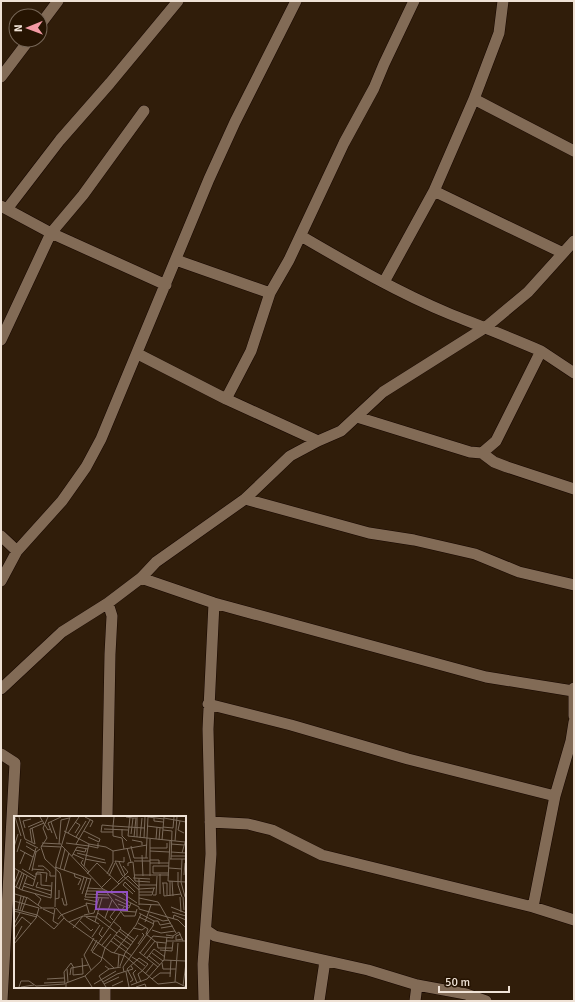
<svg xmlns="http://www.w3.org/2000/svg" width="575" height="1002" viewBox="0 0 575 1002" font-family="Signika,sans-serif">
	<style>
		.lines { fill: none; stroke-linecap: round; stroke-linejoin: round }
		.street-casing { stroke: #170700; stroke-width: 12 }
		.street { stroke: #826b56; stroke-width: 11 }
		.inset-road { fill: none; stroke: #7c6c5c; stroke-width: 1 }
		.view { fill: #9250c4; fill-opacity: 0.15; stroke: #9250c4; stroke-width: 2 }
		.inset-edge { fill: none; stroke: #efe2d6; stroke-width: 2 }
	</style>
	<rect width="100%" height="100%" fill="#301d0a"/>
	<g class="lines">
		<g class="street-casing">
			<path id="street" d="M40,25L58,1
				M1,77L29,40
				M474,99L574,151
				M434,191L563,253
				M1,206L51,233L166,285
				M7,209L60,140L110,83L178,1
				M301,236C349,264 399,293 450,314C480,326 511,338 541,351L496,441L482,453L470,452L357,417
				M176,260L270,293
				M384,282L434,191L474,99L499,33L503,1
				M1,340L51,233L83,195L144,111
				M541,351L574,373
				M138,354L226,399L318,441
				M226,399L251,351L270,293L289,260L344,143L374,88L384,64L414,1
				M482,453L494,462L507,467L574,489
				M245,499L369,533L414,540L475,554L519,572L574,585
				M1,536L17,551
				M141,578L214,603L486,677L573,691
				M1,581L17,551L62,501L86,467L101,439L209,179L235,122L296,1
				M574,688V716
				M1,689L62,632L108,603L141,578L156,562L245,499L290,456L318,441L341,431L383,392L486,327L528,292L574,241
				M208,704L291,725L408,759L555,796
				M1,754L15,763L2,1001
				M107,817L110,654L112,616L108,603
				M210,822L248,824L272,830L322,855L533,907L574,920
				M533,907L555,796L571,741L574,722
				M206,930L215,936L368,970L417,985L466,994L486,1001
				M105,1001V987
				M204,1001L203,964L211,854L208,729L214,603
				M319,1001L325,961
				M415,1001L417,985"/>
		</g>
		<use href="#street" class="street"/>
	</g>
	<g transform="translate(14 816)">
		<rect width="172" height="172" fill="#301d0a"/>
		<path class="inset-road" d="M1,1L7,20M5,1L11,23L21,28L18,12M26,1L34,14L36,13M34,1L29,12L33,22L27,31L31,43L46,57L53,89H50L48,82M71,1L79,5L76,11M100,1L99,10L130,12M112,1L119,2L117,18M116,1L114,20L171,26M134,1L150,3M119,2H122L120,21M140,2V5L149,6M150,2L172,6M166,5L164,14L170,17M37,6L43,23M133,10L149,12M14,11L28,5M149,11L159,12L160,1M11,12L9,5L17,3M90,13L114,14M108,13V20L113,25M149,14L158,15L157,43M50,15L75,28L70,50M70,15L86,23L85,26L74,21M99,16H87L88,9L99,10V20L108,22L110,33M38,17L34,7L47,1M54,17L65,1M61,17L66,9L61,6M62,21L72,5M123,21V1M126,22L128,2M130,22L131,1M142,23L143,11M118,24L128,26V29M145,24L146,12M148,24L150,1M156,25L154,65L172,66M161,25L163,1M12,26L24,32M18,26L16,13L30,7M28,27L47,28M52,27L75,30M45,28L47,4L55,2M62,28L76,4M75,28L92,31L99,35V46L93,58M157,28L170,29M12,30L22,36L26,33M27,30L47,31M48,30L89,73L125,91V93L164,104L172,112M75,30L84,32V27M117,30L120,42H134M0,31L4,18M113,32L117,46M136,32H153V27M6,34L19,41M61,34L71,36L72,33M99,35L133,29M136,35L155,36M3,36L7,23M157,36L172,37M63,37L91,44M168,37L172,23M59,38L70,43M128,39L129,60M58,40L63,31L74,33M157,40H172M132,42L134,1M71,43L92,47M156,43H172M69,44L67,47L75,56M136,44H145V48M101,45L108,59L125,74M101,45L110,46V41M120,45H136M105,46L111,59M136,47H155M6,48L11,36M24,50H29L36,56V60H41M114,50V47L119,46L121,65L136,66M139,50V57H154M139,50H155M41,51L76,63M0,52L21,64M155,52L168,53M8,53L21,61M18,53L30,54M46,53L51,33M15,54L22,32M50,54L55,37M18,55L22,36M164,56V69L168,81M60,57L61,61L67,63L64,69M21,58H27V66M73,58L83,47L105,68L96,76M146,58V78M120,59H155M170,59L171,47M95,60L101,47M136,60V23M77,62L71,81L95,82M119,62L136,63M158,65L159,80M24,66L22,71L38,75M27,66V69L37,70M167,66L168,43M167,66L171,81M10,67L19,70L23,56L33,57L32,66M103,67L114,56L109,50M148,67H153V79M149,67L150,80L167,78M0,68L5,55M105,68L114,60L125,71M125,69H143M0,70L8,74L13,60M9,70L37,79M2,71L8,57M88,71L97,62M73,72L89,73M5,73L10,58M125,73L141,72M8,74L37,82L38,66M66,74L70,61M72,75H91M92,75L110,100H121L123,93M107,76L123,87M125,76H139M1,78L14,82L28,92M21,78L27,83L24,89M68,78L73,62M71,78L95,79M119,78L109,69L111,66L121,76M125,79H138L140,72M139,79H142L143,60M156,80V65M166,81L167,96M169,81L170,94M125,82L144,86L146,89M41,83L45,82V74M70,83L84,86M101,83L116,90M0,85L25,92L22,102L0,128M104,88L115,92L117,87M125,88L146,89L162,117M125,89V63M41,91L42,48L56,1M157,91L172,97M26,92H40M41,92L39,105L44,108M42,92L52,104L97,136L111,140L144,168L162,166L172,171M0,93L23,99M29,93L40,98M4,94L7,80M6,94L10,80M0,95L23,101M8,95L13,81M108,95L122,96M158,96L172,100M75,97L72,87L83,89M84,97L97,107M23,99L40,113L50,102M70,99L80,97L85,82M135,99L149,105L155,104M72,101L85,108M125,101L140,108M91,102L98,84M44,103L47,99L72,89M159,103L160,99L172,104M99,104L96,101L102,93M66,105L77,115L79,113M140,105H144L146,109L157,107M55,106L69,100L82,101L103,117M81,106L88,82M131,106L137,89M124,107L134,113L132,118L142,126L152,127M0,108L6,97M0,112L8,101L17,108M59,112L69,100M119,112L128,114L132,111M147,112L159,110M106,113L121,124M138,114L147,117L161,115M105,115L119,126M167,118L162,120V124L169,123M102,119L117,129M152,119L159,120L165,116L169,125M78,121L86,109M88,121L85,118L89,111M100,122L114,133M0,125L8,110M97,125L118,140M152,125H172M85,126L110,91M85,126L78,136L88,142M143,126L144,132H158M124,128L130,119L128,117M88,129L97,118M146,134L158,135L159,126M77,135L83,124M125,136L144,151M100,137L122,109L127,98M126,137L139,120L159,122V120M138,137L149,145M130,139L141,125M135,140L146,149M88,141L100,152M133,142L140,133L151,141M150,144L171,145M148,147L149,153H162M91,150L95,153L107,151M106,150L111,137L124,119M104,151L105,138M59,152V159L69,158L68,142M53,153L54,166M77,154L70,139L80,122M122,154L119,157L123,167M128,155L134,148L125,142L123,144L131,150M110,156L109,151L139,110L140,105L125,97M112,156L115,171M103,158L119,153L117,150M131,158L140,147M56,159L57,152L74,149M71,160L78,171M156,161L157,144M33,163L50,162M138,163L146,157H157M89,166L103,158M116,166L119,164L113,153L123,144L118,141M127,166L124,158L128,155M161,166L164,127M30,167L51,166M51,168L50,156L57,147L60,152M80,168L102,155M90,168L105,161M117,169L133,163L150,144L153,121M98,170L109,165M169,170L172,147M5,171L7,165H15L22,170L51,168M7,171L20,169M52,171V167L71,160L87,145L91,132L107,112L99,105M92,171L85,160L95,153M122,171L131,168L132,171"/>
		<path class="view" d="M83,76H113V94L82,93Z"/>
		<rect width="172" height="172" class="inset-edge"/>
	</g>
	<rect width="575" height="1002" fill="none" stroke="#efe2d6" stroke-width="4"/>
	<g transform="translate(28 28) rotate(269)"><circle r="19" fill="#261402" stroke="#766657"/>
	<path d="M0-3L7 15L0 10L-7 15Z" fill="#f49aa4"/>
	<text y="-6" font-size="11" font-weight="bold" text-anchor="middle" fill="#efe2d6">N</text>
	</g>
	<path d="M439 986v6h70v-6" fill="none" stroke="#efe2d6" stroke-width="2"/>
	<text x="445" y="986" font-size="12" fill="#efe2d6" stroke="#261402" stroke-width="3" paint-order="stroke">50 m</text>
</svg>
